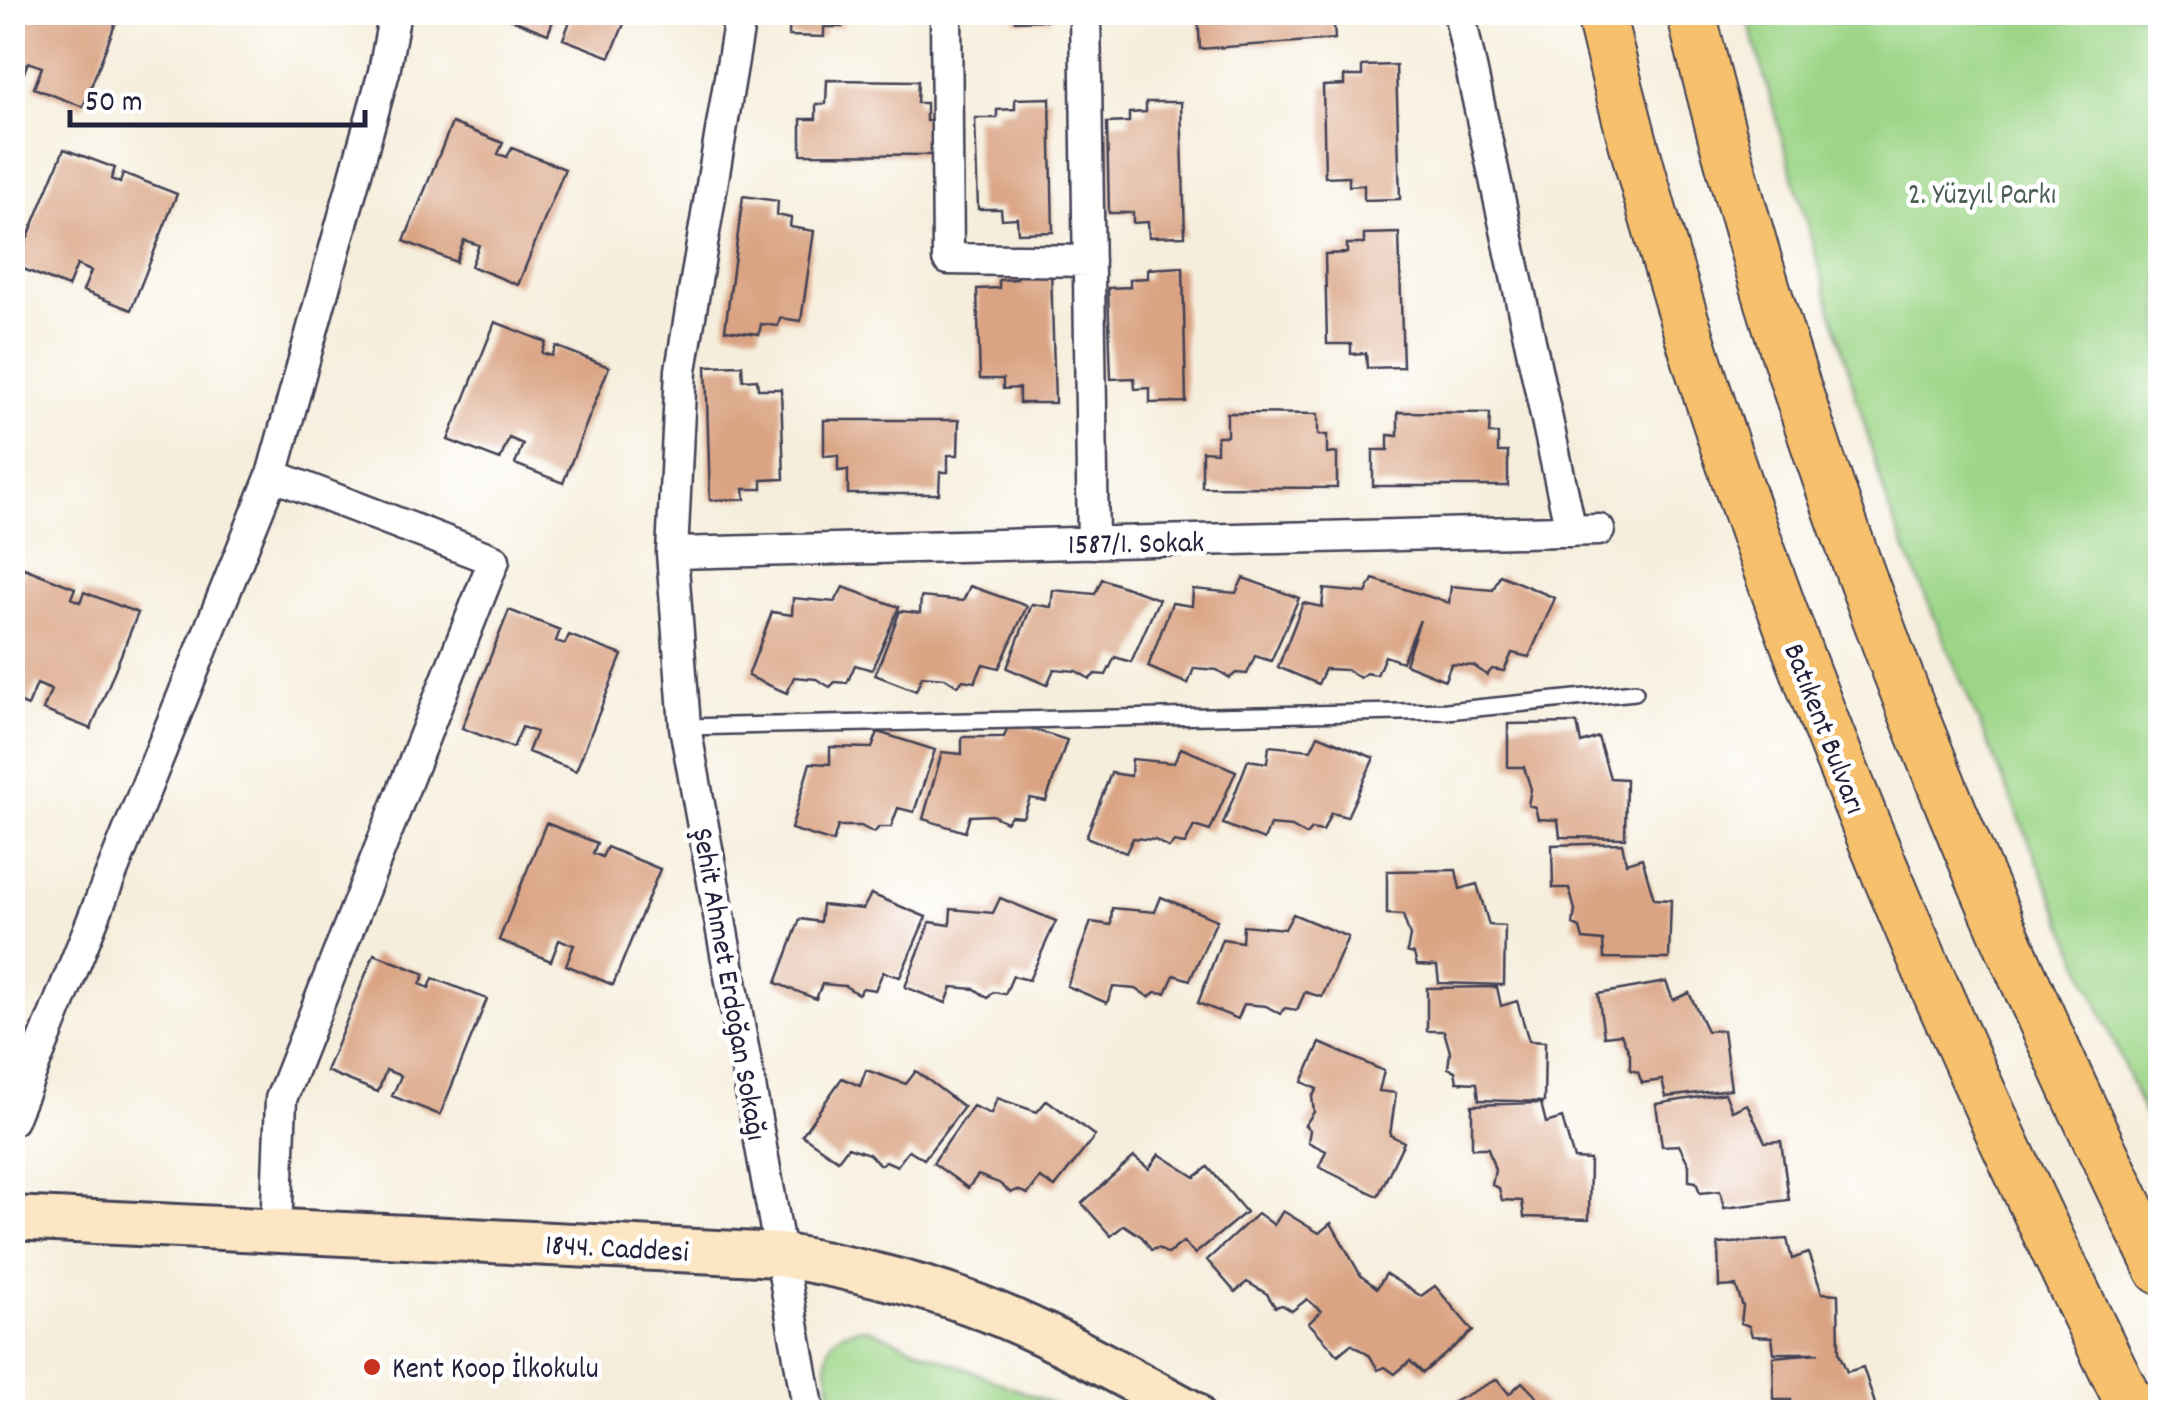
<svg xmlns="http://www.w3.org/2000/svg" width="2173" height="1425" viewBox="0 0 2173 1425" font-family="Dekko,sans-serif">
	<style>
		.green { fill: #9cd587; stroke: #5f7c61; stroke-width: 2.5 }
		.building { fill: #daa484 }
		.lines { fill: none; stroke-linecap: round; stroke-linejoin: round }
		.lane-casing { stroke: #424153; stroke-width: 20 }
		.street-casing { stroke: #424153; stroke-width: 35 }
		.secondary-casing { stroke: #424153; stroke-width: 48 }
		.primary-casing { stroke: #424153; stroke-width: 52 }
		.lane { stroke: #fff; stroke-width: 15 }
		.street { stroke: #fff; stroke-width: 30 }
		.secondary { stroke: #fce6c4; stroke-width: 42 }
		.primary { stroke: #f7c06c; stroke-width: 48 }
		.poi-dot { fill: #c8321e; stroke: #fff; stroke-width: 4 }
		.labels { text-anchor: middle; stroke-width: 9; stroke-linejoin: round; paint-order: stroke }
		.park-label { font-size: 30px; fill: #4d6156; stroke: #fff }
		.street-label { font-size: 30px; fill: #22223b; stroke: #fff }
		.poi-label { font-size: 30px; fill: #22223b; stroke: #fff; text-anchor: start }
	</style>
	<rect width="100%" height="100%" fill="#fff"/>
	<filter id="ink" filterUnits="userSpaceOnUse"><feTurbulence type="fractalNoise" baseFrequency=".01" numOctaves="2"/><feDisplacementMap in="SourceGraphic" scale="20" xChannelSelector="R" yChannelSelector="G"/><feConvolveMatrix kernelMatrix="1 2 1 2 8 2 1 2 1" color-interpolation-filters="sRGB"/></filter>
	<filter id="wash" filterUnits="userSpaceOnUse"><feTurbulence type="fractalNoise" baseFrequency=".0048" numOctaves="4" result="noise"/><feDisplacementMap in="SourceGraphic" scale="40" xChannelSelector="R" yChannelSelector="G"/><feGaussianBlur stdDeviation="2.25" result="paint"/><feColorMatrix in="noise" values="0 0 0 0 0 0 0 0 0 0 0 0 0 0 0 0 0 1.4 0 .05"/><feComposite in="paint" operator="in"/></filter>
	<g filter="url(#wash)">
		<rect width="100%" height="100%" fill="#f6eedc"/>
		<path class="green" d="M1746,13H2160V1151L1889,510Z
			M866,1328L1072,1412H836C829,1374 809,1331 866,1328Z"/>
		<g id="blocks">
			<path class="building" d="M12,12H120L83,107L34,88L42,67L28,62L20,83L12,80Z
				M493,12H629L610,57L563,39L571,19L556,13L548,34Z
				M790,12H865L864,19H842V27H824V37L789,36Z
				M1015,12H1051V20L1015,21Z
				M1333,12L1335,39L1200,49L1198,13Z
				M1396,65L1400,199L1364,200V185L1349,186V176L1325,177L1323,86L1344,85V76H1362V66Z
				M827,80L918,81L917,103H926V121H936V155L801,154V119H816V104H826Z
				M1050,98L1053,232L1018,233L1017,218L1002,219L1001,209H978L975,118H997V110L1015,109V99Z
				M1146,102H1181L1185,236L1149,237L1148,222L1133,223V213H1109L1107,123L1129,122V113L1146,112Z
				M452,123L503,143L498,154L507,157L512,148L565,169L518,285L471,266L479,245L464,240L456,262L404,241Z
				M64,149L115,168L111,179L120,183L123,173L177,194L131,310L83,291L91,271L77,265L68,287L16,266Z
				M743,196L778,201L777,215L791,218L790,227L814,231L801,321L780,318L778,326L761,324L759,334L725,330Z
				M1399,233L1403,367L1367,368L1366,353L1351,354V344H1327L1325,254L1347,253V244H1364V234Z
				M1183,267L1186,402L1150,403V388L1135,389L1134,378L1111,379L1108,288L1130,287V279L1148,278V269Z
				M1051,268L1055,403H1019V388L1003,389V379H980L977,289L999,288V280L1017,279V269Z
				M495,322L546,342L542,353L552,356L556,346L609,367L563,483L515,464L523,444L509,438L500,460L448,440Z
				M742,365L743,380L757,379L758,389H781L784,479L762,480V489H744L745,499L710,500L706,366Z
				M1398,412L1490,413L1489,434H1498V452H1508V486H1373V450H1388V435L1398,436Z
				M1227,413L1318,414V435H1327V454L1337,453V488L1202,487V451L1217,452V436H1227Z
				M824,420H959L958,455H948V472H940L939,494H848V470L838,471V455L824,456Z
				M24,568L75,588L71,598L80,602L84,592L138,613L91,729L43,710L51,690L37,684L28,706L12,699V596Z
				M1500,575L1555,598L1529,657L1512,653L1504,671L1492,669L1487,675L1474,666L1451,664L1445,680L1405,664L1420,620L1402,662L1385,656L1377,675L1366,673L1360,678L1347,670L1325,669L1318,684L1278,667L1303,603L1322,607L1324,589L1366,593L1373,579L1449,603L1451,586L1493,590Z
				M1243,578L1299,598L1271,661L1255,656L1247,674L1236,673L1230,678L1217,670L1194,668L1188,684L1148,667L1172,603L1192,606L1193,589L1236,593Z
				M1102,579L1159,599L1131,662L1115,657L1106,675L1095,674L1090,679L1076,671L1054,669L1047,685L1007,668L1032,604L1051,607L1053,590L1095,594Z
				M970,586L1027,606L999,668L983,664L975,682L963,680L958,686L945,678L922,676L916,691L875,675L900,611L920,613L921,597L963,601Z
				M843,587L899,607L872,670L855,665L847,683L835,682L830,687L816,679L794,677L787,693L748,676L772,612L792,615L793,598L835,602Z
				M509,610L560,630L556,641L565,644L569,635L622,655L576,771L528,752L536,732L522,727L513,748L462,728Z
				M1010,722L1067,740L1046,801L1030,798L1023,817L1011,816L1006,822L992,815L970,816L965,832L923,819L942,752L962,754V737H1004Z
				M1577,723L1581,743L1598,737L1610,778L1626,779L1625,838L1560,837L1558,820L1538,819L1535,807L1528,805L1531,789L1524,767H1508V724Z
				M878,732L935,750L914,812L898,808L891,827H879L874,833L861,826H838L833,842L791,829L810,763L830,764V747L872,748Z
				M1318,735L1374,758L1347,817L1331,813L1323,831L1311,829L1306,835L1292,827L1270,825L1264,840L1223,824L1248,760L1267,763L1269,746L1311,750Z
				M1181,748L1236,771L1210,831L1194,826L1185,844L1174,842L1169,848L1155,840L1133,838L1126,853L1086,837L1111,773L1131,776L1132,759L1174,763Z
				M546,823L597,843L593,853L602,857L607,847L660,869L613,985L566,965L574,945L559,940L551,961L499,940Z
				M1622,843L1626,863L1642,858L1654,899L1671,900L1669,959L1604,958L1603,941L1583,939L1580,928L1573,925L1575,910L1569,888H1553L1552,845Z
				M1456,870L1460,889L1477,884L1489,925L1505,926L1504,985L1439,983L1437,966L1417,965L1414,954L1407,952L1410,936L1403,915L1387,914V871Z
				M871,894L926,917L900,977L883,972L875,990L863,988L858,994L845,986L822,984L816,999L776,983L800,919L820,922L822,905L863,909Z
				M1161,897L1217,920L1190,980L1174,975L1166,993L1155,992L1149,997L1136,989L1113,987L1107,1003L1067,986L1091,922L1111,925L1112,908L1155,912Z
				M1000,898L1056,921L1029,980L1013,976L1005,994L993,992L988,998L975,989L952,987L946,1003L905,987L930,922L950,925L951,909L993,913Z
				M1293,914L1348,937L1322,997L1305,992L1297,1010L1285,1008L1280,1014L1266,1006L1244,1004L1238,1019L1198,1003L1222,939L1242,942L1243,925L1285,929Z
				M374,954L425,974L420,984L429,988L433,978L487,999L440,1115L392,1096L401,1076L386,1070L378,1092L326,1071Z
				M1666,982L1673,1000L1689,993L1707,1031L1723,1030L1731,1089L1666,1097L1662,1080L1642,1083L1638,1072L1630,1070V1054L1621,1034L1604,1036L1598,994Z
				M1497,987L1501,1006L1517,1001L1529,1041L1545,1042L1544,1102L1479,1100L1477,1083L1457,1082L1455,1071L1448,1068L1450,1052L1444,1031H1427V988Z
				M1320,1043L1384,1071L1379,1091L1396,1093L1390,1135L1404,1142L1378,1196L1319,1167L1326,1151L1308,1142L1310,1130L1305,1125L1314,1112L1312,1097L1317,1089L1302,1082Z
				M866,1070L906,1084L916,1071L964,1107L924,1159L909,1150L897,1166L886,1161L880,1165L869,1154L848,1147L838,1160L802,1135L842,1078L860,1086Z
				M1725,1093L1732,1111L1747,1104L1765,1142L1781,1141L1789,1200L1724,1208L1720,1191L1700,1193L1696,1182L1689,1181V1165L1679,1145L1662,1146L1656,1104Z
				M997,1098L1037,1112L1047,1100L1095,1136L1055,1187L1040,1178L1028,1194L1017,1190L1011,1193L999,1183L978,1175L968,1188L933,1163L973,1106L991,1114Z
				M1541,1103L1546,1123L1562,1118L1574,1159L1590,1160L1589,1219L1524,1217L1522,1201L1502,1200L1499,1188L1492,1185L1495,1170L1488,1148H1472V1105Z
				M1159,1154L1195,1177L1208,1167L1246,1212L1195,1254L1183,1242L1168,1254L1158,1248L1151,1250L1142,1237L1124,1225L1111,1236L1082,1203L1134,1157L1149,1169Z
				M1283,1211L1319,1233L1331,1223L1361,1276L1377,1288L1386,1274L1421,1296L1435,1286L1473,1331L1423,1373L1410,1361L1395,1374L1385,1367L1378,1370L1370,1356L1351,1344L1338,1355L1309,1323L1321,1311L1307,1299L1292,1311L1282,1305L1275,1307L1267,1294L1247,1282L1235,1292L1207,1260L1258,1213L1274,1225Z
				M1787,1239L1792,1259L1808,1253L1822,1293L1838,1294L1839,1353L1847,1372L1863,1367L1876,1407H1893V1412H1793L1791,1400H1774L1773,1357L1819,1353H1774L1772,1337L1752,1336L1749,1326L1741,1323L1743,1307L1736,1286L1719,1287L1718,1244Z
				M1497,1379L1509,1394L1522,1382L1551,1412H1435Z"/>
		</g>
	</g>
	<g filter="url(#ink)">
		<use href="#blocks" fill-opacity="0" stroke="#424153" stroke-width="2.5"/>
		<g class="lines">
			<g class="lane-casing">
				<path id="lane" d="M685,727L1447,711L1635,692"/>
			</g>
			<g class="street-casing">
				<path id="street" d="M741,12L681,370L672,553L685,727L809,1412
					M946,12L948,259L1089,261
					M1085,12L1093,543
					M1459,12L1571,531
					M272,475L494,560L281,1099L276,1232
					M672,553L1599,530
					M12,1120L272,475L384,72L395,12"/>
			</g>
			<g class="secondary-casing">
				<path id="secondary" d="M12,1218L780,1255C846,1267 910,1281 972,1304C1048,1332 1120,1374 1191,1412"/>
			</g>
			<g class="primary-casing">
				<path id="primary" d="M1600,12C1717,503 1910,962 2134,1412
					M1691,12C1795,449 1962,868 2160,1270"/>
			</g>
			<use href="#lane" class="lane"/>
			<use href="#street" class="street"/>
			<use href="#secondary" class="secondary"/>
			<use href="#primary" class="primary"/>
		</g>
	</g>
	<circle class="poi-dot" cx="372" cy="1367" r="10"/>
	<g class="labels">
		<g class="park-label">
			<text x="1982" y="203">2. Yüzyıl Parkı</text>
		</g>
		<g class="street-label">
			<text transform="translate(1136 542) rotate(-1)" y="10">1587/1. Sokak</text>
			<text transform="translate(1826 728) rotate(69)" y="10">Batıkent Bulvarı</text>
			<text transform="translate(731 984) rotate(80)" y="10">Şehit Ahmet Erdoğan Sokağı</text>
			<text transform="translate(617 1247) rotate(3)" y="10">1844. Caddesi</text>
		</g>
		<g class="poi-label">
			<text x="392" y="1377">Kent Koop İlkokulu</text>
		</g>
	</g>
	<rect width="2173" height="1425" fill="none" stroke="#fff" stroke-width="50"/>
	<path d="M70 110v15h295v-15" fill="none" stroke="#22223b" stroke-width="5"/>
	<text x="85" y="110" font-size="30" fill="#22223b" stroke="#ffffff" stroke-width="8" paint-order="stroke">50 m</text>
</svg>
